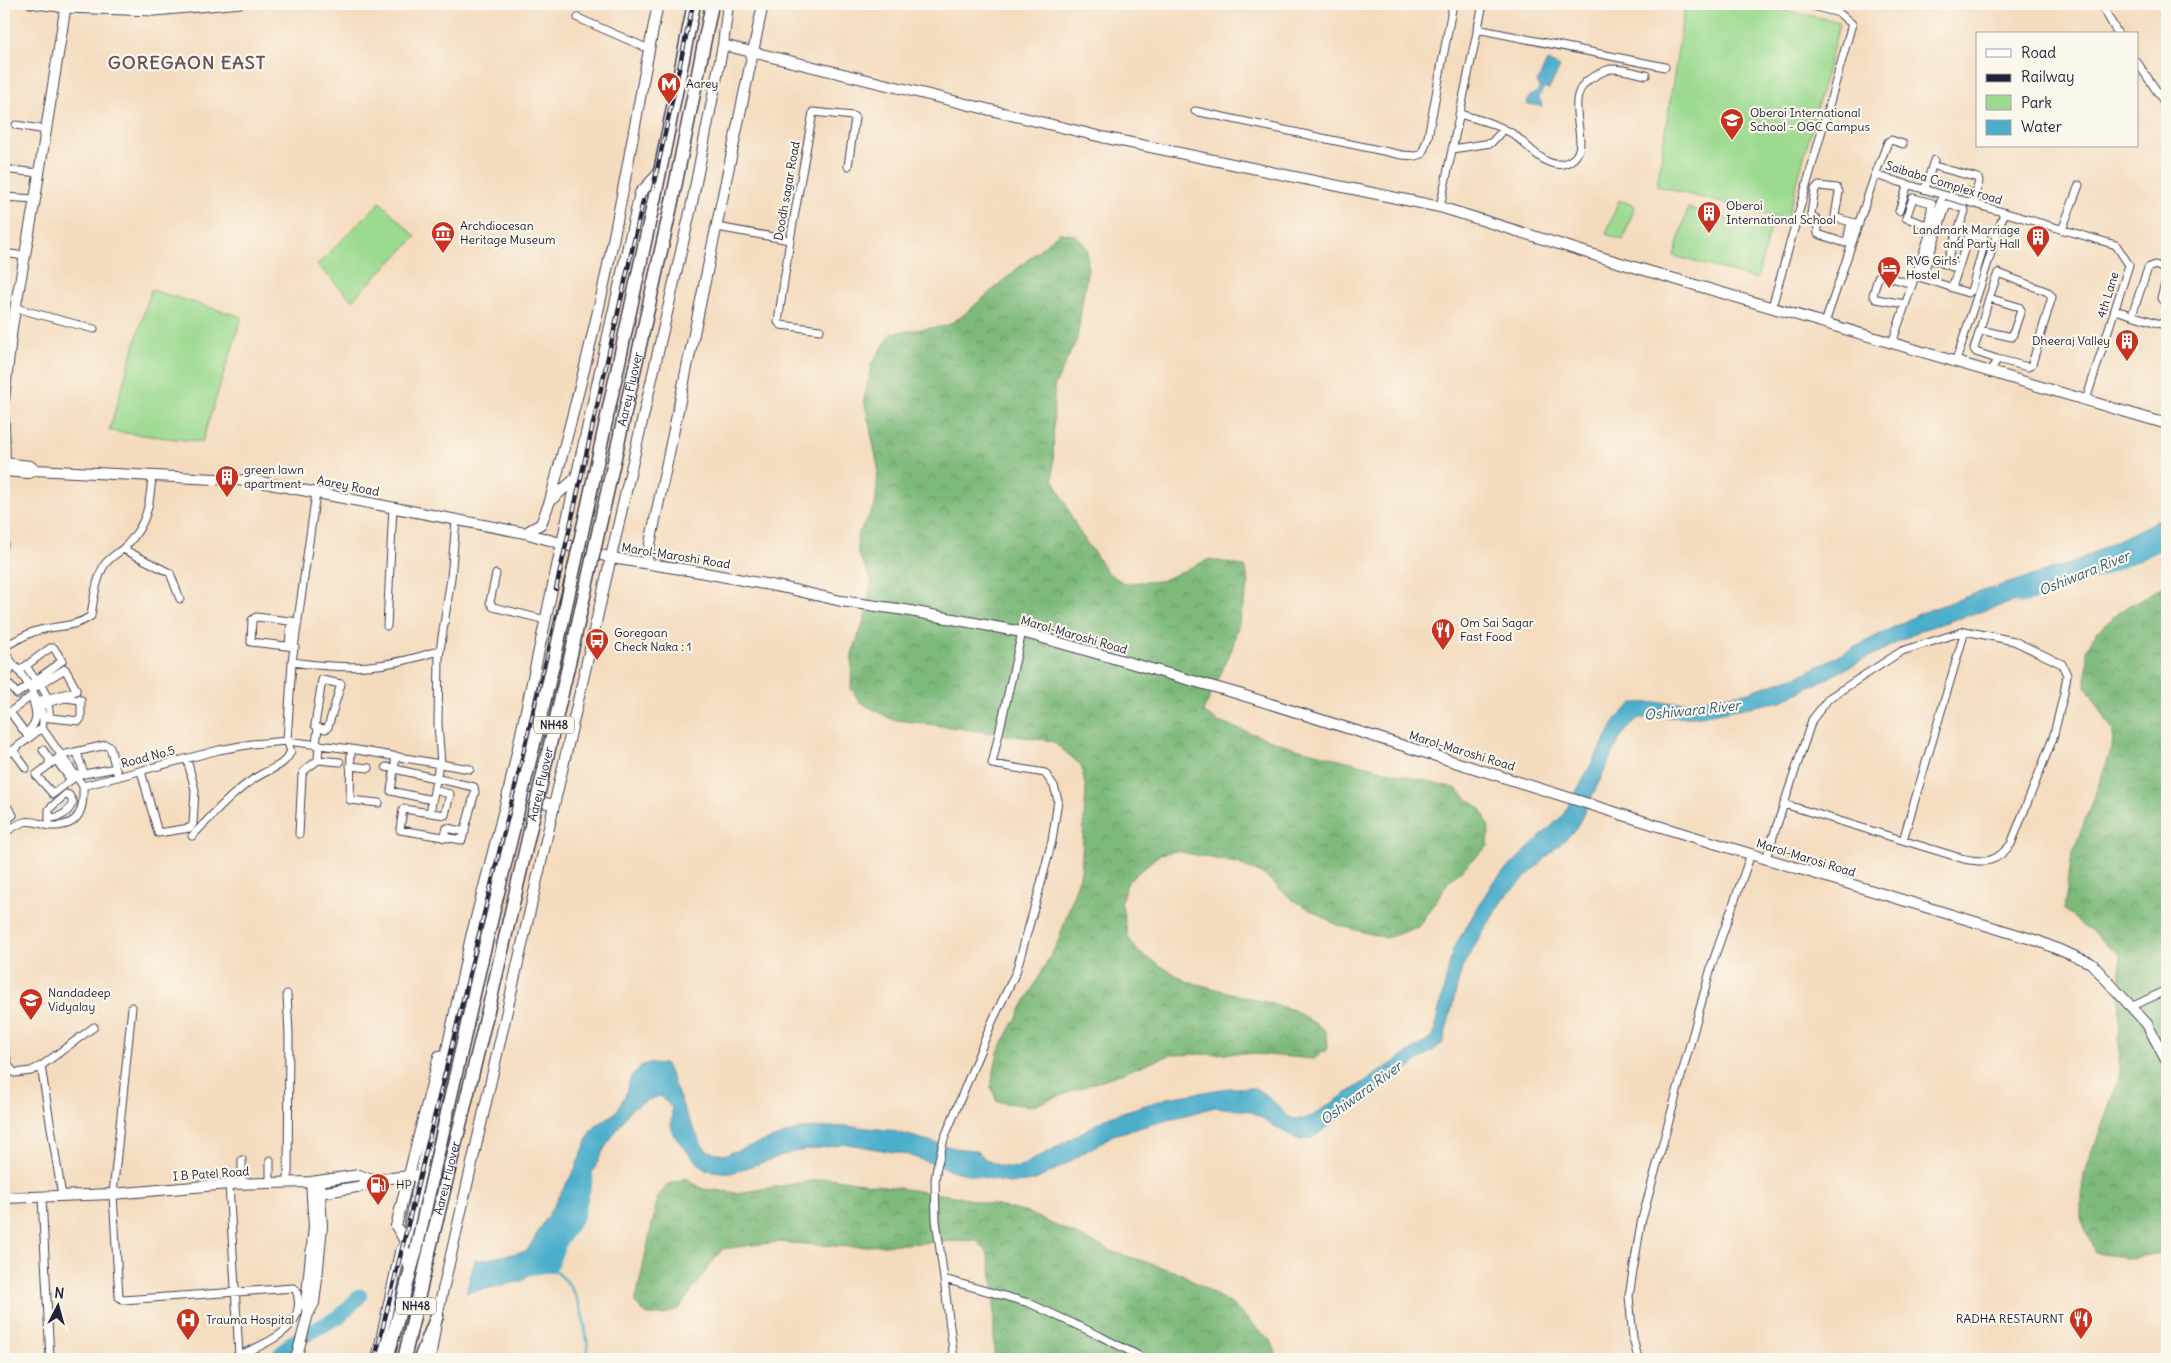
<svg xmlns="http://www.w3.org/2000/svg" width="2171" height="1363" viewBox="0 0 2171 1363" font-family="Delius,sans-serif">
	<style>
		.forest { fill: url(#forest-crowns); stroke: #506e5a }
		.green { fill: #9cda90; stroke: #5f7e66 }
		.water { fill: #4caecb; stroke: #376883 }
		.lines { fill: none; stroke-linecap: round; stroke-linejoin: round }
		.stream { stroke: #4caecb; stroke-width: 2.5 }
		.river { stroke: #4caecb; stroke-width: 15 }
		.street-casing { stroke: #423e4f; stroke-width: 9 }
		.secondary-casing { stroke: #423e4f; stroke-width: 12 }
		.highway-casing { stroke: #423e4f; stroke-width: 15 }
		.street { stroke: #fff; stroke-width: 7 }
		.secondary { stroke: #fff; stroke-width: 10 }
		.highway { stroke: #fff; stroke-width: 12 }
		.rail-casing { stroke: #22223b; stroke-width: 4.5 }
		.rail { stroke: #fbf7ec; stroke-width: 2.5; stroke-dasharray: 8; stroke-linecap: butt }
		.highway-bridge-casing { stroke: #423e4f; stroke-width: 15; stroke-linecap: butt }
		.highway-bridge { stroke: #fff; stroke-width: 12 }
		.labels { text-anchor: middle; stroke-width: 4.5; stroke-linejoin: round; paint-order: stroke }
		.shield { fill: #fbf7ec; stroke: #636270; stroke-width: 1 }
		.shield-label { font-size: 11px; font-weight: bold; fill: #22223b }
		.poi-label { font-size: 12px; fill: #22223b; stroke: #fbf7ec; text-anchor: start }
		.street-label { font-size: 12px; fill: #22223b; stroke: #fbf7ec }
		.water-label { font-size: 14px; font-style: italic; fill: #335a75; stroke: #fbf7ec }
		.district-label { font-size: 18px; font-weight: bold; letter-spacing: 1px; fill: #69535d; stroke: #fbf7ec }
	</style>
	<defs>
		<pattern id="forest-crowns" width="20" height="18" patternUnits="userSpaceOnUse" patternTransform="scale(1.25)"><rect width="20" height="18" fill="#7dba7a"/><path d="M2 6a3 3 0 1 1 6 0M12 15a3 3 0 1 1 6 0" fill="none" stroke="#669765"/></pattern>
	</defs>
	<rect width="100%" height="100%" fill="#fbf7ec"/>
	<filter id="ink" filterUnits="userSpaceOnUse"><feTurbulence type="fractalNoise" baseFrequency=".02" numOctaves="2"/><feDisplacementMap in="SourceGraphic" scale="10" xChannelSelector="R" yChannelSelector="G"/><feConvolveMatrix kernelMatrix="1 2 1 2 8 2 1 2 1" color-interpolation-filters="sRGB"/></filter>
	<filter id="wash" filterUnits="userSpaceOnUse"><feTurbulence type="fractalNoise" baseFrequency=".0096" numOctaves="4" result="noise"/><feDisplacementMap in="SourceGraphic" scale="20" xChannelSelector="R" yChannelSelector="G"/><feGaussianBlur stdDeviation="1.12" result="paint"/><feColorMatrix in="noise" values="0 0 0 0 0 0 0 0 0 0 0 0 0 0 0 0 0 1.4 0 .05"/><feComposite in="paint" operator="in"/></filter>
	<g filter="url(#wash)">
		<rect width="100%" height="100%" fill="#f4dbbe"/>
		<path class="forest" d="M1059,233L1076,235L1087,248L1088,266L1077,339L1054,387L1053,478L1078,530L1108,573L1124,583L1161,581L1210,559L1245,567L1249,583L1232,649L1203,712L1218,722L1295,748L1455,788L1482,810L1489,828L1488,846L1449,881L1418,927L1386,938L1337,925L1292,899L1264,875L1240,864L1177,851L1160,854L1128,881L1121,901L1128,937L1139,953L1186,981L1294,1010L1326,1031L1327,1049L1314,1059L1244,1053L1171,1055L1032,1106L997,1102L991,1086L998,1052L1058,942L1081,872L1086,789L1081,765L1052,741L891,719L860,702L851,688L852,654L865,618L872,580L858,554L857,536L875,506L877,487L878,467L864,399L872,363L892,333L946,326L961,317Z
			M2167,586V1252L2131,1258L2095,1253L2081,1218V1197L2084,1175L2119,1078L2120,955L2064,910L2072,855L2112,749L2113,731L2086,686L2087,649L2095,634L2119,612L2160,588Z
			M686,1178L703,1189L739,1193L828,1178L954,1196L1028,1213L1114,1252L1182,1274L1231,1304L1272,1342L1278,1359H994V1285L987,1252L976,1240L849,1247L777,1242L722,1249L679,1308L663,1315H647L635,1303L658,1197L668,1184Z"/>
		<path class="green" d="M1685,4H1756L1840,22L1787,220L1657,186Z
			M1619,200L1635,206L1623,240L1606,234Z
			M380,202L416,237L352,300L317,265Z
			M1688,208L1770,229L1757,279L1674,256Z
			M151,290L242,317L202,442L109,431Z"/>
		<path class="water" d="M1547,61L1560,67L1549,89L1544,88L1539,97L1542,106L1527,104L1529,97L1538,91L1540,85L1537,83Z
			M2167,516V543L2022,599L1924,629L1782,701L1695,717L1639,718L1622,735L1576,829L1503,899L1462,967L1443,1043L1312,1138L1300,1140L1293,1137L1250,1111L1215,1107L1113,1135L1059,1168L1035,1180L1027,1182L1009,1183L954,1171L906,1154L847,1144L793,1152L731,1173L705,1170L689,1154L673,1134L671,1125L672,1108L660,1096L643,1102L629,1111L624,1119L604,1149L552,1253L522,1281L466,1293L475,1260H483L527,1251L575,1169L590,1134L595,1127L616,1112L625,1096L630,1079L641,1066L649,1063L666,1064L686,1114L702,1145L708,1151L724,1155L800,1129L846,1126L889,1130L954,1148L973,1150L980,1153L986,1160L1000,1166L1017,1168L1048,1152L1110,1116L1168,1098L1228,1088H1255L1270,1098L1287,1116L1295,1119H1304L1312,1116L1431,1038L1436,1030V1022L1453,949L1493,882L1563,815L1617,718L1633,703L1683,702L1745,693L1803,674L1921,613L1980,592L2070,564Z"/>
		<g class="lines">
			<path class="stream" d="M550,1265C556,1272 565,1278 570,1286C583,1306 588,1336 588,1359"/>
			<path class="river" d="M2020,597C2072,583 2119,562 2167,539
				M517,1269L550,1265L560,1240L576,1216L586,1177
				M276,1359L291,1343L340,1316L360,1296"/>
		</g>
	</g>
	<g filter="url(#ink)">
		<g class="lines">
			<g class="street-casing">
				<path id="street" d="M30,4L66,9L155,12L241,4
					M2101,4L2118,34
					M578,18L649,49
					M1477,29L1665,67
					M2137,62L2167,106
					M1195,111L1402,155L1416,156L1422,154L1428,137L1453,4
					M1459,114C1477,119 1498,124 1513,134C1530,146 1551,178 1574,158C1593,141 1557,94 1595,76C1600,73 1607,69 1612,69C1623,69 1636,73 1646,75
					M16,125L46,130
					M1452,149L1491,143L1503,130
					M1938,167L1978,178L1979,181L1973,203
					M11,170L39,173
					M1875,175L1888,142L1891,140L1903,144
					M1932,181L1975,194
					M1925,189L1934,160
					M4,197L35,199
					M1440,207L1483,4
					M1899,211L1908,184
					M1929,221L1932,203L1913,198L1906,218L1927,225L1929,221L1933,223
					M1851,222L1847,241L1845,243L1818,234L1817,219L1812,217L1811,214L1815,189L1819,186L1837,188L1839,192L1835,216L1836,218L1859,224
					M717,227L790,240
					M2062,230L2079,185
					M4,253L24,256
					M1928,258L1958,269
					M1915,276C1933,281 1950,287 1968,293L1971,291L1985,241L1984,237L1970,236L1968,238L1952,288
					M2167,277L2161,298L2163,301L2167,302
					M1922,278L1947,204L1964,209L1965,211L1946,264
					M1905,304L1876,299L1873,295L1878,277L1881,275L1912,284
					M1772,307L1852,24L1839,13L1805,4
					M15,308L94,329
					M2115,310L2167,326
					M2132,315L2148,268L2155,265L2167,270
					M1825,323L1875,175L2116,245L2129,265L2086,400
					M820,330L781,325L778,322L790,240L813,112L853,116L855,118L848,166
					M1980,330L1989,298
					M1892,343L1943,195
					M1956,361L2004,213
					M1991,372L1997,359L1976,352L1974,349L1980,330L2012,337L2021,310L2019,307L1989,298L1998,273L2048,292L2052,297L2032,364L2028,367L1997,359
					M4,530V545
					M123,549L170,573L180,599
					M496,574L490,602L493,607L546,620
					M387,626L393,507
					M1022,632L992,764L1045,773L1054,786L1058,800L1052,841L1039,891L1016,972L992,1022L944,1139L937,1167L935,1180L936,1220L944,1279L1029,1303L1100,1336L1145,1359
					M289,646L291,621
					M4,647C13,642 23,636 33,632C52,625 73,629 91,616C93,601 97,576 105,564C110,557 120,552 126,546C147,524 150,505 152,476
					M295,647L251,642L252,620L256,617L298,622
					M4,652C17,669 49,705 42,728L83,786
					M4,662L10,671L4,675
					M292,662C347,670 387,669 440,650
					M26,666L36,681
					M5,680L17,694L62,661L54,648H50L19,671
					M322,680L341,684L328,727L326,729L318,728L315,725Z
					M40,684L48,698
					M31,690L65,669L76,689V691L37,701
					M48,703L50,718
					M39,705L65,698L81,700V718L79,721L43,717
					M26,733C37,724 38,715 33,701
					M29,738L10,712L34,694
					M316,745L318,728
					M351,749L350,800L379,803
					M13,750L26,768
					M43,750L49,758V761
					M77,752L84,774L116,768
					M396,756L391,791L432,800
					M4,757L42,728
					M56,760L71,780
					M318,760L319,745
					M441,764L438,724L439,657L451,578L456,520
					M350,766L369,768
					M386,767L474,787L475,792L462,840L400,830L403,809L445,815L450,794L434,790
					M141,771L158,833L190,828L193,824L195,790L187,759
					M83,773L76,776L53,794L36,775L62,755L106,745L110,747L118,777
					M83,786L219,750L252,744L287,741L351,749L470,769
					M4,802L13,815L4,822
					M430,813L439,764
					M49,826V809L66,794L69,795L73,802C68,813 62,817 50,818
					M4,834C10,829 16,824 24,822C35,819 44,827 54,826C81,826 84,807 83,786
					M299,834L302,776L304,771L318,760L340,762
					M192,836C213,815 236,788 262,774C275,767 285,765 291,751L287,741L292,662L316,493
					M444,838L447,828L465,832
					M1903,840L1965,631
					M1766,858L1812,720L1829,698L1902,651L1965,631L2014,641L2062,664L2067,675L2064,693L2053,738L2011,844C1996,863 1986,863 1964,859L1784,804
					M287,994L289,1035L288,1183
					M132,1007L113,1194L119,1297L123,1300L293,1288L296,1290C311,1330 258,1347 230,1359
					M2131,1007L2167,990
					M4,1048L9,1067L15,1073L31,1071L41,1066
					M270,1160V1183
					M229,1184L239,1355
					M242,1184V1160
					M62,1196L41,1066L94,1027
					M42,1197L50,1359
					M944,1279L954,1359
					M1638,1359L1633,1338L1629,1296L1641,1223L1712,964L1751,854"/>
			</g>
			<g class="secondary-casing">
				<path id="secondary" d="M723,45L1102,137L1440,207L1607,259L2167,424
					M4,400L12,327L35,199L66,4
					M4,421L5,472
					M4,463L30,466L35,470L255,481L525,533L612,558L694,571L786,588L841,601L905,610L1022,632L1239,694L1671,830L2038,941L2091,963L2147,1024L2167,1062
					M4,471L29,473L35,470
					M551,500L576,478
					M525,533L541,524L550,501C565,443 581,386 594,328C620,221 636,112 658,4
					M646,563L763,4
					M514,795L554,805
					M313,1194L363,1186L372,1180
					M4,1198L113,1194L229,1184L311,1182L359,1175L372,1180L419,1175
					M406,1243L396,1226L439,1056
					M308,1314L306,1303L314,1227L311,1182
					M296,1359L308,1314L314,1303L317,1278L322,1226L319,1181
					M377,1359L400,1252L406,1243L470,941L508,794L576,478L640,193L661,171
					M430,1359L437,1316L691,208L723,45L728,4"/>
			</g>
			<g class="highway-casing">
				<path id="highway" d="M655,196L694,4
					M673,197L712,4
					M406,1243L410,1266
					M387,1359L416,1250
					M404,1359L429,1252
					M420,1359L437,1316"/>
			</g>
			<use href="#street" class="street"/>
			<use href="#secondary" class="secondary"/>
			<use href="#highway" class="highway"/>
			<g class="rail-casing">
				<path id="rail" d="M556,589L643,201
					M375,1359L586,498L693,4"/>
			</g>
			<use href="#rail" class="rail"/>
			<g class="highway-bridge-casing">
				<g id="highway-bridge">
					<path d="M416,1250L481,963L554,661L655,196"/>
					<path id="s1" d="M429,1252L491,998L572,650L673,197"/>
				</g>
			</g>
			<use href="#highway-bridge" class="highway-bridge"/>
		</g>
	</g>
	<defs>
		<g id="metro-pin" transform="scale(1.25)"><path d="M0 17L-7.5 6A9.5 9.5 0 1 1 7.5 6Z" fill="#c8321e" stroke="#fbf7ec"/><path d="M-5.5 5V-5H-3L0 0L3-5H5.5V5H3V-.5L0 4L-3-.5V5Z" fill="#fff"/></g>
		<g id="school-pin" transform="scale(1.25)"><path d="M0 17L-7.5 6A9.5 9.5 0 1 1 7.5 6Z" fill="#c8321e" stroke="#fbf7ec"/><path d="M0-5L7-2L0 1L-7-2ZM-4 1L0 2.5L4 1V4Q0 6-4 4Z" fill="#fff"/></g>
		<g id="building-pin" transform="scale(1.25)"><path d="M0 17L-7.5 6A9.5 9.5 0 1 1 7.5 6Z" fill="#c8321e" stroke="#fbf7ec"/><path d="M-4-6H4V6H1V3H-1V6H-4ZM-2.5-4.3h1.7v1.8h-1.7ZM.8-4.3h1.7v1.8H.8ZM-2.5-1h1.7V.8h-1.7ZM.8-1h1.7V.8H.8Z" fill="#fff"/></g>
		<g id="museum-pin" transform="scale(1.25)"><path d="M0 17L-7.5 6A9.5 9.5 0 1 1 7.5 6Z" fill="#c8321e" stroke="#fbf7ec"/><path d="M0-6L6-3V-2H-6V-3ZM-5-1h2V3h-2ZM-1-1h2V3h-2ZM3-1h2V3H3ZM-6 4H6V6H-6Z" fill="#fff"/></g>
		<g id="hotel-pin" transform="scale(1.25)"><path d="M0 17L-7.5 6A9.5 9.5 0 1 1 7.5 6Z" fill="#c8321e" stroke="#fbf7ec"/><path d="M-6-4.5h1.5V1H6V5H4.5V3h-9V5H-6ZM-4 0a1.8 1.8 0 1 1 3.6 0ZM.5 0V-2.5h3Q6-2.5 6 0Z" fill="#fff"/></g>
		<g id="restaurant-pin" transform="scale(1.25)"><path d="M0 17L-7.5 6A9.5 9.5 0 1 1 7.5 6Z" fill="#c8321e" stroke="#fbf7ec"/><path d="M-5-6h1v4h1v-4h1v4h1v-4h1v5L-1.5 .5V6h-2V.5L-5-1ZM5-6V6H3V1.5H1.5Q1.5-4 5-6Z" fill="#fff"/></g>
		<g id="bus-pin" transform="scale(1.25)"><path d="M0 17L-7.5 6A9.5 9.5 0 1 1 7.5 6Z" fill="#c8321e" stroke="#fbf7ec"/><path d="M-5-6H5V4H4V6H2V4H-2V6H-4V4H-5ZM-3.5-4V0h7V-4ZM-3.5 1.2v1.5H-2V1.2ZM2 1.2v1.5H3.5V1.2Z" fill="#fff"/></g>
		<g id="fuel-pin" transform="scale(1.25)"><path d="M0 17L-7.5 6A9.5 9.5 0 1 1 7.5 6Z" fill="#c8321e" stroke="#fbf7ec"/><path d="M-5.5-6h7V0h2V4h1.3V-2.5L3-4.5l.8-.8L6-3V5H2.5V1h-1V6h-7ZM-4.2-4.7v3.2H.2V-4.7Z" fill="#fff"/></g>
		<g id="hospital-pin" transform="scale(1.25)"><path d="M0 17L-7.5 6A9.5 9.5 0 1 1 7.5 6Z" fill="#c8321e" stroke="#fbf7ec"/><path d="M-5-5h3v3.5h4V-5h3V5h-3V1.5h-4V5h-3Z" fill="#fff"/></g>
	</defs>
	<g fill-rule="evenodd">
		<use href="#metro-pin" x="669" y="84"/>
		<use href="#school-pin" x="1732" y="120"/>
		<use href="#building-pin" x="1709" y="213"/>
		<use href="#museum-pin" x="443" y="233"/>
		<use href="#building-pin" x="2038" y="237"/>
		<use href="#hotel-pin" x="1889" y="268"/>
		<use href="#building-pin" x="2127" y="341"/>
		<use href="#building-pin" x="227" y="477"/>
		<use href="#restaurant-pin" x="1443" y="630"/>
		<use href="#bus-pin" x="597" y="640"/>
		<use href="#school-pin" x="31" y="1000"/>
		<use href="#fuel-pin" x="378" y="1185"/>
		<use href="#restaurant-pin" x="2081" y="1319"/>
		<use href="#hospital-pin" x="188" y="1320"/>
	</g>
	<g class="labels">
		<g class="shield">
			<rect x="534" y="716.5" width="40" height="17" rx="4"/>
			<rect x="396" y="1297.5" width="40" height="17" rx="4"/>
		</g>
		<g class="shield-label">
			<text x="554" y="729">NH48</text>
			<text x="416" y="1310">NH48</text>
		</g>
		<g class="poi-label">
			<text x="686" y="88">Aarey</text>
			<text x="1750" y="117">Oberoi International<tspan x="1750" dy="14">School - OGC Campus</tspan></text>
			<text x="1726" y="210">Oberoi<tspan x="1726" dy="14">International School</tspan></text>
			<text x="460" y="230">Archdiocesan<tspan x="460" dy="14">Heritage Museum</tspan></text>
			<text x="2020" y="234" text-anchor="end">Landmark Marriage<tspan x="2020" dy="14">and Party Hall</tspan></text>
			<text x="1906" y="265">RVG Girls'<tspan x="1906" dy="14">Hostel</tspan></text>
			<text x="2110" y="345" text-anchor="end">Dheeraj Valley</text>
			<text x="244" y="474">green lawn<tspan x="244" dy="14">apartment</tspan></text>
			<text x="1460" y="627">Om Sai Sagar<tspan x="1460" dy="14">Fast Food</tspan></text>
			<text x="614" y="637">Goregoan<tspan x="614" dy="14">Check Naka : 1</tspan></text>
			<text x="48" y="997">Nandadeep<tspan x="48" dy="14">Vidyalay</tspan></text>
			<text x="396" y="1189">HP</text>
			<text x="2064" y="1323" text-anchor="end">RADHA RESTAURNT</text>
			<text x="206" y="1324">Trauma Hospital</text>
		</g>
		<g class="street-label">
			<text transform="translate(1944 183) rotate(17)" y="4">Saibaba Complex road</text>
			<text transform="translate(787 191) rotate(-80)" y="4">Doodh sagar Road</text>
			<text transform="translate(2108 295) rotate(-73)" y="4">4th Lane</text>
			<text dy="4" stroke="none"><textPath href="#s1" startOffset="886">Aarey Flyover</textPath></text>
			<text transform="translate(348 486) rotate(11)" y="4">Aarey Road</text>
			<text transform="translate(676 556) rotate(9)" y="4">Marol-Maroshi Road</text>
			<text transform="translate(1074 635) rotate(16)" y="4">Marol-Maroshi Road</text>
			<text transform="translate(1462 751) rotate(17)" y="4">Marol-Maroshi Road</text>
			<text transform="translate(148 757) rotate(-15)" y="4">Road No.5</text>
			<text dy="4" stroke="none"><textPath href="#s1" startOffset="481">Aarey Flyover</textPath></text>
			<text transform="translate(1806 858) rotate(17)" y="4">Marol-Marosi Road</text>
			<text transform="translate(211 1174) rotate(-4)" y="4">I B Patel Road</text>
			<text dy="4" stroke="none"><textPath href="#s1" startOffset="76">Aarey Flyover</textPath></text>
		</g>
		<g class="water-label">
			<text transform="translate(2084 573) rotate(-22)" y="5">Oshiwara River</text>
			<text transform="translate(1692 710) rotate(-6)" y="5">Oshiwara River</text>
			<text transform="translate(1361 1093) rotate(-36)" y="5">Oshiwara River</text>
		</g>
		<g class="district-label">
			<text x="187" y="69">GOREGAON EAST</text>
		</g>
	</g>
	<rect width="2171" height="1363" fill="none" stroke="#fbf7ec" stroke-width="20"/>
	<rect x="1976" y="32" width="162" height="115" fill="#fbf7ec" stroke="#a4a2a5"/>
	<rect x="1986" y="49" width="25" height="8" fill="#ffffff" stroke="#a4a2a5"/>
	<text x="2021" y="58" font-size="15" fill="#22223b">Road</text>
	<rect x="1986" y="74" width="25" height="8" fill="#22223b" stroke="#a4a2a5"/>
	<text x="2021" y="82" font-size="15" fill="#22223b">Railway</text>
	<rect x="1986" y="95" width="25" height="15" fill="#9cda90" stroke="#a4a2a5"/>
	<text x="2021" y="108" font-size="15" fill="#22223b">Park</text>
	<rect x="1986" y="120" width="25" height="15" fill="#4caecb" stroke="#a4a2a5"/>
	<text x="2021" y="132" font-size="15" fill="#22223b">Water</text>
	<g transform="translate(58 1306) rotate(6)" stroke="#fbf7ec" stroke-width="4" paint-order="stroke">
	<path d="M0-4L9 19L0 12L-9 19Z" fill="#22223b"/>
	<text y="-8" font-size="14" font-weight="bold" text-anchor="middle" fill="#22223b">N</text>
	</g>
</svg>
